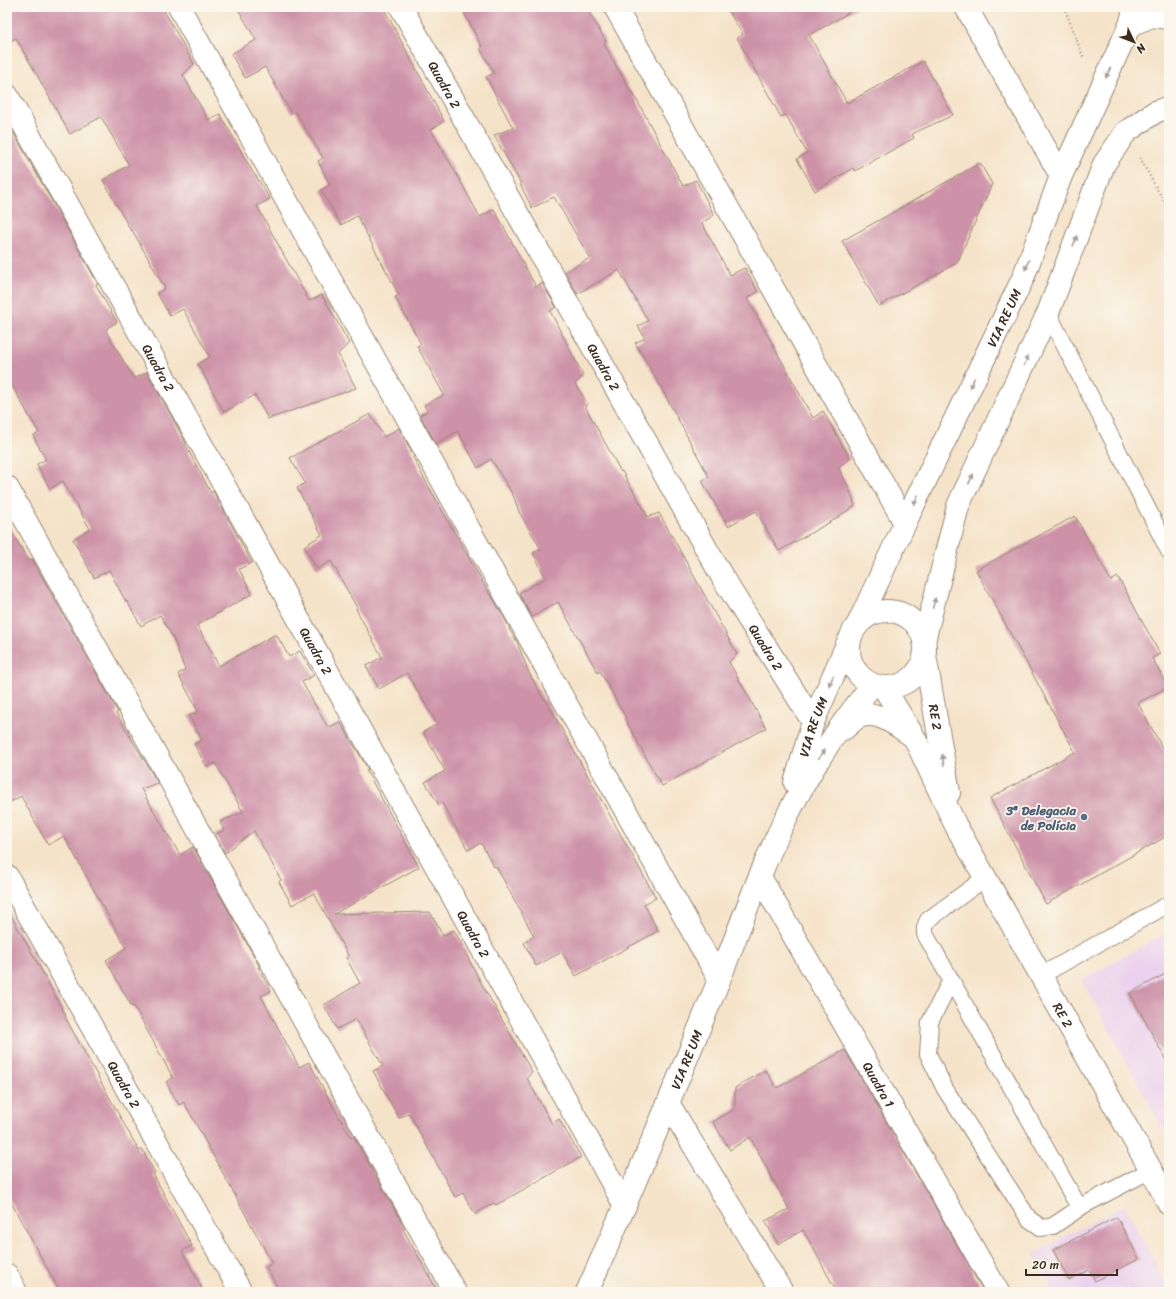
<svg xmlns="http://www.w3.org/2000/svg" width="1176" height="1299" viewBox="0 0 1176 1299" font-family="Sriracha,sans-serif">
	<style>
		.built { fill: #ead1ed }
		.building { fill: #cd92a8 }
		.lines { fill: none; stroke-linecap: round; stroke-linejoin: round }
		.lane-casing { stroke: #988674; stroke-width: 18 }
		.street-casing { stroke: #988674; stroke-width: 24 }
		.secondary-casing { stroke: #988674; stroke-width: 24 }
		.path { stroke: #988674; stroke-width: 2.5; stroke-dasharray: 1 3; stroke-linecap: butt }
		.lane { stroke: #fff; stroke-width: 16 }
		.street { stroke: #fff; stroke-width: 22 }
		.secondary { stroke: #fff; stroke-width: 22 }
		.oneway { fill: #a79f9a }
		.service-dot { fill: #5c6f8a; stroke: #fbf7ec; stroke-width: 1.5 }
		.labels { text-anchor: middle; stroke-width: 3.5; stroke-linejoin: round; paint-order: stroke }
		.street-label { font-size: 13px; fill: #3b2a1e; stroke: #fbf7ec }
		.service-label { font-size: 13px; font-weight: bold; fill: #4e5e75; stroke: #fbf7ec; text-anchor: end }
	</style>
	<rect width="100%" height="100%" fill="#fbf7ec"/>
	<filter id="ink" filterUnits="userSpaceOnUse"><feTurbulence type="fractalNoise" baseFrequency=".025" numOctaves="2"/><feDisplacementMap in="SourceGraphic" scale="8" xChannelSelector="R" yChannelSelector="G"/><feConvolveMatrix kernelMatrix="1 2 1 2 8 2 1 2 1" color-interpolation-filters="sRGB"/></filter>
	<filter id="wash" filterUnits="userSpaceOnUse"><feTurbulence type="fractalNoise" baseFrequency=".012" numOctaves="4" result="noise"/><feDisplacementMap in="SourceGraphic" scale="16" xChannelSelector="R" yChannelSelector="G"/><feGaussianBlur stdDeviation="0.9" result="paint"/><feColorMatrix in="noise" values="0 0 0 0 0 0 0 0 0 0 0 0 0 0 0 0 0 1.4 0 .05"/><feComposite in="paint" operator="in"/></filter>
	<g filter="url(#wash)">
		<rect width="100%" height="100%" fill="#f5e3c9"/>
		<path class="built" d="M1169,931V1140L1082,980Z
			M1124,1205L1169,1288V1292H1053L1033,1254Z"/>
		<g id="blocks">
			<path class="building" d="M7,7H162L194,64L183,75L208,120L220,114L255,176H256L270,199L257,206L309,301L322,295L349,343L338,354L356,388L268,419L255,395L224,412L198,364L210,357L183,309L170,316L157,293L165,288L132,230L131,231L103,180L129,165L101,117L70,134L16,38L7,43Z
				M237,7H383L444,121L431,130L457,175L480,217L494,209L536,287L542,283L556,307L550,311L583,375L575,384L588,404L585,406L621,472L622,471L648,517L659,513L672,536L737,654L729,662L766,728L662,786L638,743V742L625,719L626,718L600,671L598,673L558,602L532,617L519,593L546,578L533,553L541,549L519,512L514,497L491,459L478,468L458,431L436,444L420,415L427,411L424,405L444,395L417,346L421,344L395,297L399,295L357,216L341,225L321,190L330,185L318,161L323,158L295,111L291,113L265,67L245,78L231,54L256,40Z
				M461,7H586L606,42L604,44L631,92L632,91L683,186L696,180L714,215L702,223L730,275L745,268L758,292L747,298L813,418L823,411L850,459L838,467L849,488L855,506L839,516V517L779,551L756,511L728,526L702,481L709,477L657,380L635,343L645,338L638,326L648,321L619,270L577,294L565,272L590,258L554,197L532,208L520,184H521L494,135L513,128L486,77L494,73L480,48L482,47Z
				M726,7H859L809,35L847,103L923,61L953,115L912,134L914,138L855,171L853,168L815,191L797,159L807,153L786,115L781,117L737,38L743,35Z
				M7,121L98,284L96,285L117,322L107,328V330L106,331L134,379L147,372L186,443L185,444L211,493L213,491L252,563L239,569L252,594L197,625L219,666L276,634L289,657L300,651L314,675L302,682L328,728L340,722L368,769L366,770L419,867L334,914L430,912L443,936L454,930L467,954H466L480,981L532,1072L527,1078L552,1124L559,1119L581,1157L496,1205L494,1203L475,1214L463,1193L455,1197L409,1113L399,1118L373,1071L383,1066L356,1019L337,1029L324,1005L360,983L346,958L349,957L314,893L292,905L279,882L281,880L254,831L225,853L215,835L224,830L220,822L243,812L215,763L207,767L194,744L202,740L189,716L198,711L178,674L185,670L173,638L160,615L141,626L127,601L126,602L109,570L94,578L73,539L90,529L63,481L50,489L37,464L46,459L33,436L39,433L7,377Z
				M980,163L992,184L957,263L879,306L842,241Z
				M370,414L384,437L399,428L414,456L413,457L424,478L490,595H491L510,628L509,629L517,642L529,673L544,700L545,699L656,898L644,904L658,931L576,976L562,952L536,966L524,943L534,936L496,866L494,867L481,843L468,850L442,803L439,805L425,782L445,771L423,732L437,724L407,673L379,689L366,666L382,657L356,609L357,608L331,561L317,569L304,546L322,535L297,488L305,483L290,458Z
				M1075,516L1111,581L1118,577L1160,654L1152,658L1168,687L1138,703L1169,760V835L1046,904L990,798L1075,752L976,570Z
				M7,522L28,561L32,559L118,712L116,713L158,783L141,789L180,855L193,847L260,967H258L271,991L261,996L299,1067L309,1062L336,1112L351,1137L353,1136L387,1196L405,1228L403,1229L438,1292H280L266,1267L272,1263L184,1102L179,1105L166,1082L173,1078L134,1006L132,1007L106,960L126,948L64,836L48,845L21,796L7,804Z
				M7,909L37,962L66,1016L65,1017L139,1151L142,1149L155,1173L153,1174L192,1246L182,1251L204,1292H60L7,1195Z
				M1169,972V1066L1130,993Z
				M845,1050L984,1292H837L803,1230L778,1244L765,1221L789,1209L750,1137L730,1150L713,1122L735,1109V1088L765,1070L777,1088Z
				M1117,1217L1139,1259L1095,1281L1089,1270L1069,1280L1053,1250Z"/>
		</g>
	</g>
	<g filter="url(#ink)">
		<use href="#blocks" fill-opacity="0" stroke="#988674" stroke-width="1"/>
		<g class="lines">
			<g class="lane-casing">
				<path id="lane" d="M1048,313L1169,551
					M985,878L928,920L925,927V934L1076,1202L1079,1204L1084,1205L1151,1170
					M1040,976L1169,904
					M951,980L930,1022L928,1054L945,1089L1029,1219L1042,1228L1053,1226L1084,1205"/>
			</g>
			<g class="street-casing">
				<g id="street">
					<path d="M179,7L719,979"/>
					<path id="s1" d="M401,7L724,580L813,722"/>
					<path d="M615,7L905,523"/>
					<path id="s2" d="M7,95L625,1206"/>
					<path d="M7,487L455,1292"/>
					<path id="s3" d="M7,876L241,1292"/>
					<path id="s4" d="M760,877L998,1292"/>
					<path d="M668,1103L782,1292"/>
					<path d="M7,1275L16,1292"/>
				</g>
			</g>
			<g class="secondary-casing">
				<g id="secondary">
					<path d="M966,7L1061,176"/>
					<path d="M1130,25L1152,16L1169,18"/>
					<circle cx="887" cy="649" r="38"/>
					<path id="s5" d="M859,622L905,523L1023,278L1061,176L1130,25L1135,7"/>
					<path d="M924,641L958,506L1048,313L1104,164L1126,132L1155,112L1169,107"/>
					<path id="s6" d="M925,655L949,793"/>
					<path id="s7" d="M884,688L914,737L956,826L1151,1170L1169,1204"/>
					<path d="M844,729C849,725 856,717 862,716C880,711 897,726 911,735"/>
					<path id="s8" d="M795,783L813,722L848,642"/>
					<path id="s9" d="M587,1292C633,1189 676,1085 719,980C740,928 758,874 783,824C807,775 837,728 872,685"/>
				</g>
			</g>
			<path class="path" d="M1064,7L1084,59
				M1140,158L1169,211"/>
			<use href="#lane" class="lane"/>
			<use href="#street" class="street"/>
			<use href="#secondary" class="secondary"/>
		</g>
		<defs><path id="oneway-solid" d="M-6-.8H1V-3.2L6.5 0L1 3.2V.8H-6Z"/></defs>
		<g class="oneway">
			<use href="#oneway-solid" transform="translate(1108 73) rotate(115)"/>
			<use href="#oneway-solid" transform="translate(1075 241) rotate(-69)"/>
			<use href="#oneway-solid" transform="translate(1027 265) rotate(111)"/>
			<use href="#oneway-solid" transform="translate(1026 361) rotate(-65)"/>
			<use href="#oneway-solid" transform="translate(972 383) rotate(116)"/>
			<use href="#oneway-solid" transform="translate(971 479) rotate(-65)"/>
			<use href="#oneway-solid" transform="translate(916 500) rotate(116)"/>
			<use href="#oneway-solid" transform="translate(934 603) rotate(-76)"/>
			<use href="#oneway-solid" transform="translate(831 681) rotate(114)"/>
			<use href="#oneway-solid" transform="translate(822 754) rotate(-54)"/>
			<use href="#oneway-solid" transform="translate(943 760) rotate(-99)"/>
		</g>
	</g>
	<circle class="service-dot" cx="1084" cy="817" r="4"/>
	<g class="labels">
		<g class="street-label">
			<text dy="5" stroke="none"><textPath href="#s1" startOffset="89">Quadra 2</textPath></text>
			<text dy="5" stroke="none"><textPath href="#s5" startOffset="337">VIA RE UM</textPath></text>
			<text dy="5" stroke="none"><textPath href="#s2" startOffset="312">Quadra 2</textPath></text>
			<text dy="5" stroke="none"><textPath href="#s1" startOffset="413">Quadra 2</textPath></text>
			<text dy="5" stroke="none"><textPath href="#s1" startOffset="737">Quadra 2</textPath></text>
			<text dy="5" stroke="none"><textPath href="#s2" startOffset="636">Quadra 2</textPath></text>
			<text dy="5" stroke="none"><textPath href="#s6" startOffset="63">RE 2</textPath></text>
			<text dy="5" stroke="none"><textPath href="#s8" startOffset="59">VIA RE UM</textPath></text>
			<text dy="5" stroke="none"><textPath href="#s2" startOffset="960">Quadra 2</textPath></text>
			<text dy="5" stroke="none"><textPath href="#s7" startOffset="373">RE 2</textPath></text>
			<text dy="5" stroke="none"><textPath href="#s9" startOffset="253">VIA RE UM</textPath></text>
			<text dy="5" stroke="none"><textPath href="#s3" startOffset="239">Quadra 2</textPath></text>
			<text dy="5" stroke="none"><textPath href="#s4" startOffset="239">Quadra 1</textPath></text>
		</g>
		<g class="service-label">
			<text x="1076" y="815">3ª Delegacia<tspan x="1076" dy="15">de Polícia</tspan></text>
		</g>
	</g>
	<rect width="1176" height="1299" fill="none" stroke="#fbf7ec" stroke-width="24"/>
	<g transform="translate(1134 42) rotate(133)" stroke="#fbf7ec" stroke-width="3" paint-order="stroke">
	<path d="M0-3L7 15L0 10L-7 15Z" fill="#3b2a1e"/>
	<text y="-6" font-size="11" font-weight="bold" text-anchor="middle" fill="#3b2a1e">N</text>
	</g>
	<path d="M1026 1269v6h91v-6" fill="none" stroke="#3b2a1e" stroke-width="2"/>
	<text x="1032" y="1269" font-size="12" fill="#3b2a1e" stroke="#fbf7ec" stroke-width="3" paint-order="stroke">20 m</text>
</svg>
